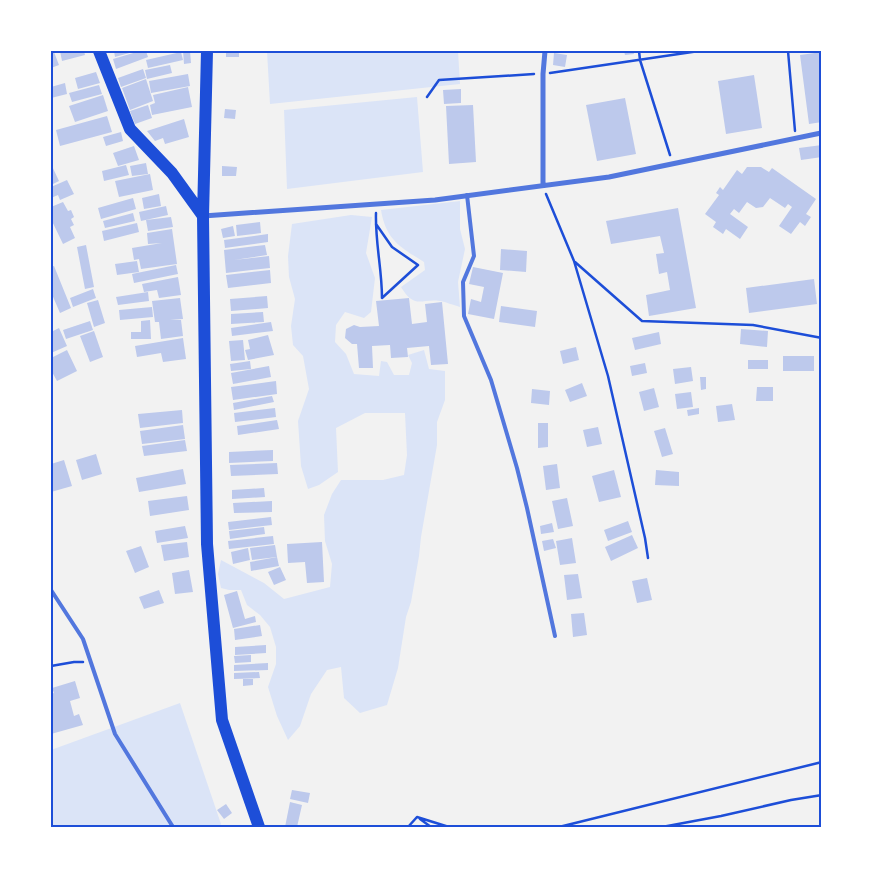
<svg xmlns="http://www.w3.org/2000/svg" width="873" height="878" viewBox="0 0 873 878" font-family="Arial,sans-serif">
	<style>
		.green { fill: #dbe4f7 }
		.building { fill: #bdc9ec }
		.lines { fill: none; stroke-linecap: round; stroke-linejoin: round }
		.path { stroke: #1d4ed8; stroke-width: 2.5 }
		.service { stroke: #5277de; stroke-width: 4 }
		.minor { stroke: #5277de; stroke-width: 5 }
		.primary { stroke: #1d4ed8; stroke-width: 12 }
		.neatline { fill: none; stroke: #1d4ed8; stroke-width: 2 }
	</style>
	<rect width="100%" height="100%" fill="#f2f2f2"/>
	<path class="green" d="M267,51H458L460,84L270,104Z
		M417,97L423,172L287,189L284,110Z
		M460,201V229L465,249L458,282L460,307C453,305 446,302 440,301C421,298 415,310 401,287L425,270L424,262C400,247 386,240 381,210Z
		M351,215L372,217L366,253L375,278L371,312L364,318L345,312L336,325L335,342L346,354L354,374L379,376L381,361L387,362L394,375H409L412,363L408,355L424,350L429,369L445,371V400L437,422V445L421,537L419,556L411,602L406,617L398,668L387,705L360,713L344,698L341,667L327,670L311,694L300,726L288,740L277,716L268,687L276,664V647L270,627L260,615L247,605L241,590H229L221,588L218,574L221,560L264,583L284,599L330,587L332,564L325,541L324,515L332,494L341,480H383L404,475L407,455L405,413H365L336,428L338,472L319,485L308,489L301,466L298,421L309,389L303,356L293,345L291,326L295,299L289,277L288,256L292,224Z
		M180,703L221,824L219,827H51V750Z"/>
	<path class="building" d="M60,51H84L85,55L62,61Z
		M114,51H133V52L115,57Z
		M140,51H146L148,57L116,69L113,59Z
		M183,51H190L191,63L184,64Z
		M226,51H239V57H226Z
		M624,51H633L634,54L625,55Z
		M54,52L59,65L51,68V53Z
		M181,52L183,60L148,68L146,60Z
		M822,52V122L809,124L800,55Z
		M554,53L567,55L565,67L553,65Z
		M170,65L172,73L147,79L145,70Z
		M143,69L146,78L121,87L118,78Z
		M96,72L100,83L78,89L75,78Z
		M188,74L190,86L151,93L149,81Z
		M754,75L762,128L726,134L718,81Z
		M146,79L153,101L130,110L122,88Z
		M65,83L67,94L51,98V87Z
		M99,85L102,94L72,102L69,93Z
		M188,87L192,107L152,115L150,105L155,103L153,95Z
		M461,89V103L444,104L443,90Z
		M103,95L108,111L75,122L69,106Z
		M625,98L636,154L597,161L586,105Z
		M148,105L152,118L135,124L130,111Z
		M473,105L476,162L449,164L446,106Z
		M225,109L236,110L235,119L224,118Z
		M107,116L112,132L60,146L56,130Z
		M184,119L189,137L165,144L163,138L155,141L147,131Z
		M121,132L123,141L106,146L103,137Z
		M822,145V157L801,160L799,148Z
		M134,146L139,160L118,166L113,153Z
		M146,163L148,174L132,176L130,166Z
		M51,164L59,181L51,185Z
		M126,165L129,175L104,181L102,171Z
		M222,166L237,167L236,176H222Z
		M747,167H761L769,172L772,168L816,199L806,214L811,217L805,226L800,222L791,234L779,226L792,207L788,204L785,208L770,198L763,207L756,208L747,202L739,213L734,209L730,214L748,227L740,239L726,229L723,234L713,227L716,222L705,214L719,195L716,193L720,187L723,190L737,170L742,174Z
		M150,174L153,190L119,197L115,181Z
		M67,180L74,194L60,200L58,195L51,198V187Z
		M159,194L161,206L144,209L142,198Z
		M133,198L136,209L101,219L98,208Z
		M63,202L68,211L71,210L74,217L71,219L74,225L70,227L75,238L63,244L51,219V207Z
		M166,206L168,215L141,221L139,212Z
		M678,208L696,308L649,316L646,295L670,290L667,272L659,274L656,254L664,253L660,236L611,244L606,221Z
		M133,213L135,221L105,228L103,221Z
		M171,217L173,227L148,231L146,220Z
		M260,222L261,233L237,236L236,225Z
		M137,223L139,232L104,241L102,231Z
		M233,226L235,236L223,238L221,229Z
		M172,229L177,264L141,269L139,259L134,260L132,248L162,243L148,244L147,233Z
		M268,234V242L225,248L224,240Z
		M86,245L94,287L85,289L77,247Z
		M265,245L267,255L234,260L269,256L270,268L226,273L224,250Z
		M501,249L527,251L526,272L500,270Z
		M137,261L139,272L117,275L115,264Z
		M176,265L178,274L134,283L132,274Z
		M54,266L71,308L60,313L51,292V267Z
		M473,267L503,273L494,319L468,314L471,299L481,302L484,287L469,284Z
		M270,270L271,283L228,288L226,275Z
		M178,277L181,295L159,298L157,290L144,292L142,284Z
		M822,278V292H821L819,279Z
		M814,279L817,304L749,313L746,288Z
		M93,289L96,298L73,307L70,298Z
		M148,292L149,301L118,305L116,297Z
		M267,296L268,308L231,311L230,299Z
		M180,298L183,319L170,320H181L183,336L161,339L159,322H155L152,301Z
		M409,298L412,324L427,322L425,304L442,302L448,364L431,365L429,346L407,348L408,357L391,358L390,345L372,346L373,368H359L357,344H352L345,338L346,329L354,325L360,327L379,326L376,301Z
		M98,300L105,323L94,327L87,303Z
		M501,306L537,311L535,327L499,322Z
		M152,307L153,317L120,320L119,310Z
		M263,312L264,322L231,324V314Z
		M150,320L151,339H131V332H141V321Z
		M90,321L93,330L66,339L63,330Z
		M271,322L273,331L232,336L231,328Z
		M51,326L53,331L59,328L67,346L51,353Z
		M741,329L768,331L767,347L740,344Z
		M94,331L103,357L90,362L80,336Z
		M659,332L661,344L635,350L632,338Z
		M268,335L274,355L248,360L245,350L250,349L248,340Z
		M183,338L186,359L163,362L161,353L137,357L135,346Z
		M243,340L245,360L231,361L229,341Z
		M576,347L579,360L563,364L560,351Z
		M67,350L77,371L57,381L51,370V358Z
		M783,356H814V371H783Z
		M748,360H768V369H748Z
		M250,361L251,369L231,371L230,364Z
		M645,363L647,373L632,376L630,366Z
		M269,366L271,377L233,384L231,373Z
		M691,367L693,381L675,384L673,369Z
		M700,377H706V389L701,390Z
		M276,381L277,394L233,400L231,387Z
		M582,383L587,396L570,402L565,390Z
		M757,387H773V401H756Z
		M654,388L659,407L644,411L639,392Z
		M532,389L550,391L549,405L531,403Z
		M691,392L693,407L677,409L675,394Z
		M272,396L274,402L234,410L233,403Z
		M732,404L735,420L718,422L716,406Z
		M275,408L276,417L235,422L234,413Z
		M699,408V414L688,416L687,410Z
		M182,410L183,423L140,428L138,414Z
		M277,420L279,429L238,435L237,426Z
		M538,423H548V447L538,448Z
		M183,425L185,439L142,444L140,431Z
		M598,427L602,444L587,447L583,430Z
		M665,428L673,454L662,457L654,431Z
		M185,440L187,451L144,456L142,446Z
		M273,450V461L229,463V452Z
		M96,454L102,474L82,480L76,460Z
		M64,460L72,486L51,492V464Z
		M277,463L278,474L231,476L230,465Z
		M557,464L560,488L546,490L543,466Z
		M183,469L186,484L139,492L136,478Z
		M614,470L621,497L599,502L592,476Z
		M656,470L679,472V486L655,485Z
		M264,488L265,497L232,499V490Z
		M187,496L189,510L150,516L148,501Z
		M567,498L573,526L558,529L552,501Z
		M272,501V512L234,513L233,503Z
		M271,517L272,525L229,530L228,522Z
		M628,521L632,532L608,541L604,530Z
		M552,523L554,532L541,534L540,526Z
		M185,526L188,538L157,543L155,531Z
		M264,527L265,534L230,539L229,531Z
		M632,535L638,548L611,561L605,547Z
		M273,536L274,544L229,549L228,541Z
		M572,538L576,563L560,565L556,541Z
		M553,539L556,548L544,551L542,541Z
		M187,542L189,557L164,561L161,545Z
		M322,542L324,582L307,583L305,562L288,563L287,544Z
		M275,545L277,557L252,560L250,548Z
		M141,546L149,567L135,573L126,551Z
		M248,548L250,560L233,564L231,552Z
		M277,557L279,566L251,571L250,562Z
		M280,567L286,580L274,585L268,572Z
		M189,570L193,592L175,594L172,573Z
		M578,574L582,598L567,600L564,575Z
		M647,578L652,600L637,603L632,581Z
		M159,590L164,603L144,609L139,597Z
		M237,591L245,619L255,616L256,622L233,628L224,595Z
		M584,613L587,635L573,637L571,614Z
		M260,625L262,636L235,640L234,629Z
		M266,645V653L235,655V647Z
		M251,655V662L235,663L234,656Z
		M268,663V670L234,671V665Z
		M259,672L260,678L234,679V673Z
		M243,679H253V685L243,686Z
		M75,681L80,698L70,701L74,716L79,714L83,725L51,734V718H53L51,708V694L54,693L52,688Z
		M292,790L310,793L308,803L290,799Z
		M290,802L302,805L297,827H285Z
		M226,804L232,813L224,819L217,810Z"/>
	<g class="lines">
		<path class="path" d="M639,51L640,60L670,155
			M788,51L795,131
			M550,73L699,51
			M427,97L439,80L534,74
			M546,194L574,261L608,376L645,538L648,558
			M376,224L392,247L418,265L382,298C382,269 375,242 376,213
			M575,262L642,321L753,325L822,338
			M51,666L74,662H83
			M420,819L431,827
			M408,827L417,817L449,827
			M559,827L822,762
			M662,827L721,816L791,800L822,795"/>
		<path class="service" d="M467,195L474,256L463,282L464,316L491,380L517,468L527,508L555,636
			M51,590L83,639L115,734L173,827"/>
		<path class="minor" d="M543,185V74L545,51
			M203,216L435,200L609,177L821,133"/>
		<path class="primary" d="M99,51L130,129L172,173L203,216
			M207,51L203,216L207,544L222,720L259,827"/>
	</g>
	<rect width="873" height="878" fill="none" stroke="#ffffff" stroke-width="105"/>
	<rect x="52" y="52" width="768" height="774" class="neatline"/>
</svg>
